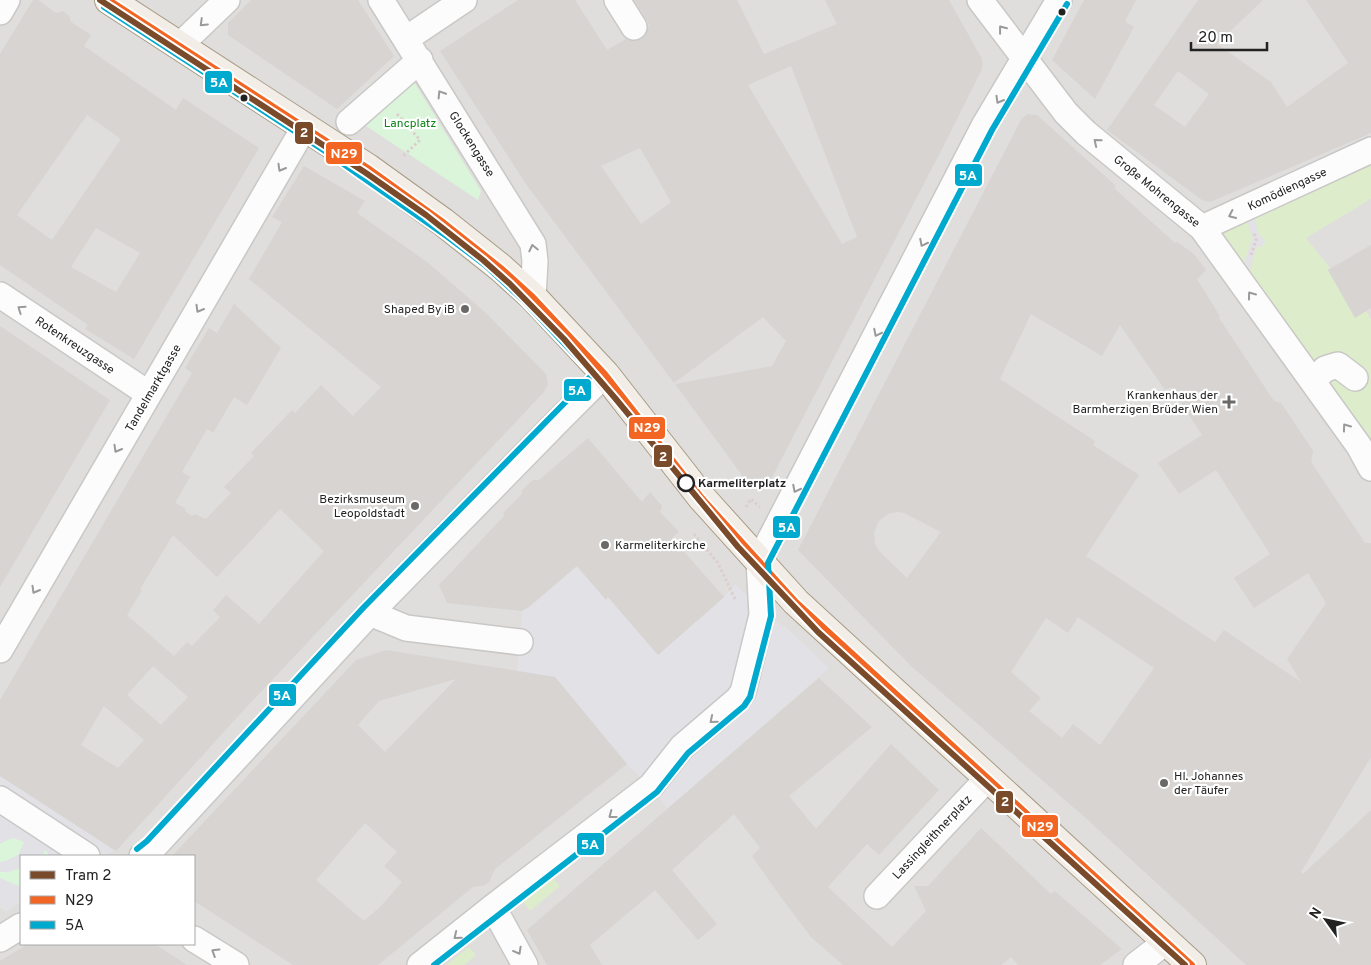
<svg xmlns="http://www.w3.org/2000/svg" width="1371" height="965" viewBox="0 0 1371 965" font-family="Overpass,sans-serif">
	<style>
		.residential { fill: #dfdedc; fill-rule: evenodd }
		.grass { fill: #ddeccb }
		.park { fill: #daf5da }
		.plaza { fill: #e2e1e5 }
		.building { fill: #d7d4d2; fill-rule: evenodd }
		.lines { fill: none; stroke-linecap: round; stroke-linejoin: round }
		.minor-casing { stroke: #c9c8c7; stroke-width: 28 }
		.major-casing { stroke: #a79c86; stroke-width: 30 }
		.path { stroke: #dccecd; stroke-width: 3; stroke-dasharray: 2.5 2.5; stroke-linecap: butt }
		.minor { stroke: #fdfcfc; stroke-width: 25 }
		.major { stroke: #f3ede7; stroke-width: 28 }
		.bus-1-casing { stroke: #fff; stroke-width: 10 }
		.bus-2-casing { stroke: #fff; stroke-width: 10 }
		.bus-1 { stroke: #f26522; stroke-width: 6 }
		.bus-2 { stroke: #00a9ce; stroke-width: 6 }
		.tram-1-casing { stroke: #fff; stroke-width: 10 }
		.tram-1 { stroke: #7a4b2a; stroke-width: 6 }
		.oneway { stroke: #9a9a9a }
		.bus-dot { fill: #222; stroke: #fff; stroke-width: 2 }
		.poi-dot { fill: #6a6968; stroke: #fff; stroke-width: 2 }
		.stop-dot { fill: #fff; stroke: #222; stroke-width: 2.5 }
		.labels { text-anchor: middle; stroke-width: 4.5; stroke-linejoin: round; paint-order: stroke }
		.park-label { font-size: 12px; fill: #0c8416; stroke: #fff }
		.street-label { font-size: 12px; fill: #222; stroke: #fff }
		.poi-label { font-size: 12px; fill: #222; stroke: #fff; text-anchor: end }
		.stop-label { font-size: 12px; font-weight: bold; fill: #222; stroke: #fff; text-anchor: start }
		.line-badge { stroke: #fff; stroke-width: 2 }
		.badge-label { font-size: 14px; text-anchor: middle; font-weight: bold; fill: #fff }
	</style>
	<rect width="100%" height="100%" fill="#f0eeeb"/>
	<path class="residential" d="M0,0H1371V965H0ZM21,856H194V944H21Z"/>
	<path class="grass" d="M1371,158V199L1306,238L1330,268L1328,270L1355,317L1366,311L1371,319V446L1217,235Z
		M553,878L560,886L530,911L523,902Z
		M469,947L476,955L464,965H446Z"/>
	<path class="park" d="M414,82L481,191L478,200L366,126Z
		M0,818L64,856H21V901L6,911L0,907Z"/>
	<path class="plaza" d="M1254,215L1259,235L1265,240L1263,246L1257,247L1247,278L1242,270L1252,239L1247,218Z
		M576,566L606,599L608,597L658,655L685,631H687V628L695,621L698,622L697,620H699L726,595L735,584L773,620L787,628L829,668L667,809L656,793L627,764L555,677L517,671L522,611L529,607Z
		M0,776L116,851L103,856H49L46,850L41,856H21V868L8,872H0V862L5,861L18,855L24,842L14,838L5,841L0,844Z
		M0,878L21,887V901L6,911L0,907Z"/>
	<path class="building" d="M33,0H38L56,13L63,11L69,16L71,22L91,35L84,46L176,110L183,98L259,148L134,359L85,329L88,325L0,265V54ZM87,115L121,139L52,240L17,215ZM96,228L140,253L116,292L71,267Z
		M251,0H358L394,56L337,109L228,35V23Z
		M518,0H575L607,50L626,39L635,41L641,39L646,34L649,24L634,0H737L764,54L837,24L825,0H949L982,59V69L945,143L766,489L753,490L675,384L772,366L786,341L763,317L674,383L526,184L440,51ZM791,66L857,237L842,244L748,85ZM640,148L671,202L641,224L601,166Z
		M1084,0H1136L1125,21L1134,27L1095,99L1052,60Z
		M1198,0H1263L1217,44L1271,82L1287,107L1348,63L1306,0H1371V133L1210,202L1202,200L1107,130ZM1178,71L1209,94L1185,127L1154,105Z
		M1027,114L1037,115L1116,186L1114,188L1175,243L1177,242L1194,254L1206,270L1197,279L1220,316L1219,318L1274,401L1281,403L1313,451L1311,462L1365,543H1371V757L1301,872L1303,874L1371,810V965H1246L1089,821L910,665L798,550L1021,120ZM1031,314L1102,356L1120,325L1165,390L1171,387L1202,435L1158,463L1179,494L1216,470L1270,554L1234,578L1254,608L1308,573L1326,603L1287,659L1301,682L1224,630L1215,642L1086,556L1139,475L1093,445L1095,441L1000,379ZM897,512L904,513L941,532L907,578L880,552L875,544L874,532L879,521L888,514ZM1078,617L1154,668L1100,745L1073,724L1062,738L1029,711L1041,698L1011,672L1046,618L1068,633Z
		M304,166L365,201L357,213L427,262L486,313L546,374L548,384L544,392L240,714L116,851L0,776V700L192,373L185,368L209,328L217,333L234,304L281,348L247,405L234,397L213,433L207,429L182,472L190,477L175,503L186,509L185,511L192,516L195,514L206,519L231,493L224,487L254,456L251,453L292,410L295,413L321,385L353,416L381,387L249,279L282,222L272,217ZM280,509L324,551L259,624L226,595L213,610L220,617L192,646L187,642L174,656L127,615L142,590L140,589L173,535L217,577ZM153,666L188,697L161,725L127,695ZM104,706L144,740L118,768L81,745Z
		M1371,245V308L1355,318L1328,270Z
		M0,326L110,400L0,587Z
		M588,438L642,502L650,492L662,506L660,512L679,532L672,538L724,597L658,655L608,597L606,600L577,566L529,607L522,611L447,603L439,585L505,515L503,513L522,494V490L533,480H539Z
		M386,650L555,677L627,764L495,869L489,882L485,885L473,887L378,965H293L194,901V856H172L356,660ZM456,679L385,752L358,725L379,701ZM365,823L397,852L384,866L402,882L381,906L364,921L316,880Z
		M819,678L872,727L789,796L816,829L891,744L939,790L879,855L867,844L828,887L892,947L926,911L914,886H928L981,828L1051,894L1055,891L1122,949L1100,965H1018L1011,957L1001,965H843L811,937L780,896L752,856L760,848L734,814L672,870L717,924L698,940L655,890L590,945L602,965H547L527,930Z
		M28,944H155L187,965H0V961Z"/>
	<g class="lines">
		<g class="minor-casing">
			<path id="minor" d="M381,0L533,244L535,261L533,297
				M617,0L634,27
				M980,0L1066,113L1086,133L1202,228L1359,446L1371,468
				M0,12L7,0
				M406,39L464,0
				M179,46L227,0
				M349,122L420,60
				M1202,228L1371,150
				M0,295L149,394
				M1313,381L1325,369L1338,365L1355,378
				M370,613L406,628L520,642
				M0,650L305,126
				M0,799L87,856
				M142,856L153,848L370,613L559,420L605,374
				M877,896L988,778
				M493,907L525,965
				M0,939L21,926
				M194,939L236,965
				M420,965L493,907L651,786L682,747L738,699L743,692L762,615L759,561L984,126L1059,0
				M1136,965L1167,941"/>
		</g>
		<g class="major-casing">
			<path id="major" d="M109,0L368,168L443,222L501,268L533,297L605,374L702,498L796,602L1192,965"/>
		</g>
		<path class="path" d="M397,114L420,140L402,157
			M1251,255L1256,240L1254,232
			M746,507L751,499L760,507
			M694,534L718,563L735,599"/>
		<use href="#minor" class="minor"/>
		<use href="#major" class="major"/>
		<g class="bus-1-casing">
			<path id="bus-1" d="M109,0L368,168L443,222L501,268L533,297L605,374L702,498L796,602L1192,965"/>
		</g>
		<g class="bus-2-casing">
			<path id="bus-2" d="M104,7L325,151L448,237L485,265L523,300L593,374L364,607L147,841L137,849
				M434,965L657,792L688,753L744,706L750,697L771,616L768,563L992,130L1067,4"/>
		</g>
		<use href="#bus-1" class="bus-1"/>
		<use href="#bus-2" class="bus-2"/>
		<g class="tram-1-casing">
			<path id="tram-1" d="M100,0L366,173L426,215L483,260L510,284L564,339L615,398L738,547L818,632L1185,965"/>
		</g>
		<use href="#tram-1" class="tram-1"/>
	</g>
	<defs><path id="oneway-chevron" d="M-2-3.5L2.5 0L-2 3.5" fill="none" stroke-width="1.6" stroke-linecap="round" stroke-linejoin="round" transform="scale(1.25)"/></defs>
	<g class="oneway">
		<use href="#oneway-chevron" transform="translate(203 23) rotate(136)"/>
		<use href="#oneway-chevron" transform="translate(1002 29) rotate(-128)"/>
		<use href="#oneway-chevron" transform="translate(441 94) rotate(-122)"/>
		<use href="#oneway-chevron" transform="translate(999 100) rotate(120)"/>
		<use href="#oneway-chevron" transform="translate(1097 142) rotate(-141)"/>
		<use href="#oneway-chevron" transform="translate(281 168) rotate(120)"/>
		<use href="#oneway-chevron" transform="translate(1232 215) rotate(155)"/>
		<use href="#oneway-chevron" transform="translate(923 243) rotate(117)"/>
		<use href="#oneway-chevron" transform="translate(533 248) rotate(-103)"/>
		<use href="#oneway-chevron" transform="translate(1251 295) rotate(-126)"/>
		<use href="#oneway-chevron" transform="translate(21 309) rotate(-146)"/>
		<use href="#oneway-chevron" transform="translate(199 309) rotate(120)"/>
		<use href="#oneway-chevron" transform="translate(877 333) rotate(117)"/>
		<use href="#oneway-chevron" transform="translate(1346 427) rotate(-126)"/>
		<use href="#oneway-chevron" transform="translate(117 449) rotate(120)"/>
		<use href="#oneway-chevron" transform="translate(796 489) rotate(117)"/>
		<use href="#oneway-chevron" transform="translate(35 590) rotate(120)"/>
		<use href="#oneway-chevron" transform="translate(713 720) rotate(140)"/>
		<use href="#oneway-chevron" transform="translate(612 815) rotate(143)"/>
		<use href="#oneway-chevron" transform="translate(457 936) rotate(141)"/>
		<use href="#oneway-chevron" transform="translate(518 951) rotate(61)"/>
		<use href="#oneway-chevron" transform="translate(215 952) rotate(-148)"/>
	</g>
	<g class="bus-dot">
		<circle cx="1062" cy="12" r="4.5"/>
		<circle cx="244" cy="98" r="4.5"/>
	</g>
	<g class="poi-dot">
		<circle cx="465" cy="309" r="5"/>
		<path d="M1226.5 394.5h5v5h5v5h-5v5h-5v-5h-5v-5h5z"/>
		<circle cx="415" cy="506" r="5"/>
		<circle cx="605" cy="545" r="5"/>
		<circle cx="1164" cy="783" r="5"/>
	</g>
	<circle class="stop-dot" cx="686" cy="483" r="8"/>
	<g class="labels">
		<g class="park-label">
			<text x="410" y="127">Lancplatz</text>
		</g>
		<g class="street-label">
			<text transform="translate(472 144) rotate(58)" y="4">Glockengasse</text>
			<text transform="translate(1287 189) rotate(-25)" y="4">Komödiengasse</text>
			<text transform="translate(1157 191) rotate(39)" y="4">Große Mohrengasse</text>
			<text transform="translate(75 345) rotate(34)" y="4">Rotenkreuzgasse</text>
			<text transform="translate(153 388) rotate(-60)" y="4">Tandelmarktgasse</text>
			<text transform="translate(932 837) rotate(-47)" y="4">Lassingleithnerplatz</text>
		</g>
		<g class="poi-label">
			<text x="455" y="313">Shaped By iB</text>
			<text x="1218" y="399">Krankenhaus der<tspan x="1218" dy="14">Barmherzigen Brüder Wien</tspan></text>
			<text x="405" y="503">Bezirksmuseum<tspan x="405" dy="14">Leopoldstadt</tspan></text>
			<text x="615" y="549" text-anchor="start">Karmeliterkirche</text>
			<text x="1174" y="780" text-anchor="start">Hl. Johannes<tspan x="1174" dy="14">der Täufer</tspan></text>
		</g>
		<g class="stop-label">
			<text x="698" y="487">Karmeliterplatz</text>
		</g>
	</g>
	<g class="line-badge">
		<rect x="204" y="70" width="29" height="24" rx="5" fill="#00a9ce"/>
		<rect x="294" y="121" width="20" height="24" rx="5" fill="#7a4b2a"/>
		<rect x="325" y="141" width="38" height="24" rx="5" fill="#f26522"/>
		<rect x="954" y="163" width="29" height="24" rx="5" fill="#00a9ce"/>
		<rect x="563" y="378" width="29" height="24" rx="5" fill="#00a9ce"/>
		<rect x="628" y="416" width="38" height="24" rx="5" fill="#f26522"/>
		<rect x="653" y="444" width="20" height="24" rx="5" fill="#7a4b2a"/>
		<rect x="772" y="515" width="29" height="24" rx="5" fill="#00a9ce"/>
		<rect x="268" y="683" width="29" height="24" rx="5" fill="#00a9ce"/>
		<rect x="995" y="790" width="19" height="24" rx="5" fill="#7a4b2a"/>
		<rect x="1021" y="814" width="38" height="24" rx="5" fill="#f26522"/>
		<rect x="576" y="832" width="29" height="24" rx="5" fill="#00a9ce"/>
	</g>
	<g class="badge-label">
		<text x="219" y="87">5A</text>
		<text x="304" y="137">2</text>
		<text x="344" y="158">N29</text>
		<text x="968" y="180">5A</text>
		<text x="577" y="395">5A</text>
		<text x="647" y="432">N29</text>
		<text x="663" y="461">2</text>
		<text x="787" y="532">5A</text>
		<text x="282" y="700">5A</text>
		<text x="1005" y="806">2</text>
		<text x="1040" y="831">N29</text>
		<text x="590" y="849">5A</text>
	</g>
	<rect x="20" y="855" width="175" height="90" fill="#ffffff" stroke="#a7a7a7"/>
	<rect x="30" y="871" width="25" height="8" fill="#7a4b2a" stroke="#a7a7a7"/>
	<text x="65" y="880" font-size="15" fill="#222222">Tram 2</text>
	<rect x="30" y="896" width="25" height="8" fill="#f26522" stroke="#a7a7a7"/>
	<text x="65" y="905" font-size="15" fill="#222222">N29</text>
	<rect x="30" y="921" width="25" height="8" fill="#00a9ce" stroke="#a7a7a7"/>
	<text x="65" y="930" font-size="15" fill="#222222">5A</text>
	<g transform="translate(1326 920) rotate(303)" stroke="#ffffff" stroke-width="4" paint-order="stroke">
	<path d="M0-4L9 19L0 12L-9 19Z" fill="#222222"/>
	<text y="-8" font-size="14" font-weight="bold" text-anchor="middle" fill="#222222">N</text>
	</g>
	<path d="M1191 42v8h76v-8" fill="none" stroke="#222222" stroke-width="2.5"/>
	<text x="1198" y="42" font-size="15" fill="#222222" stroke="#ffffff" stroke-width="4" paint-order="stroke">20 m</text>
</svg>
